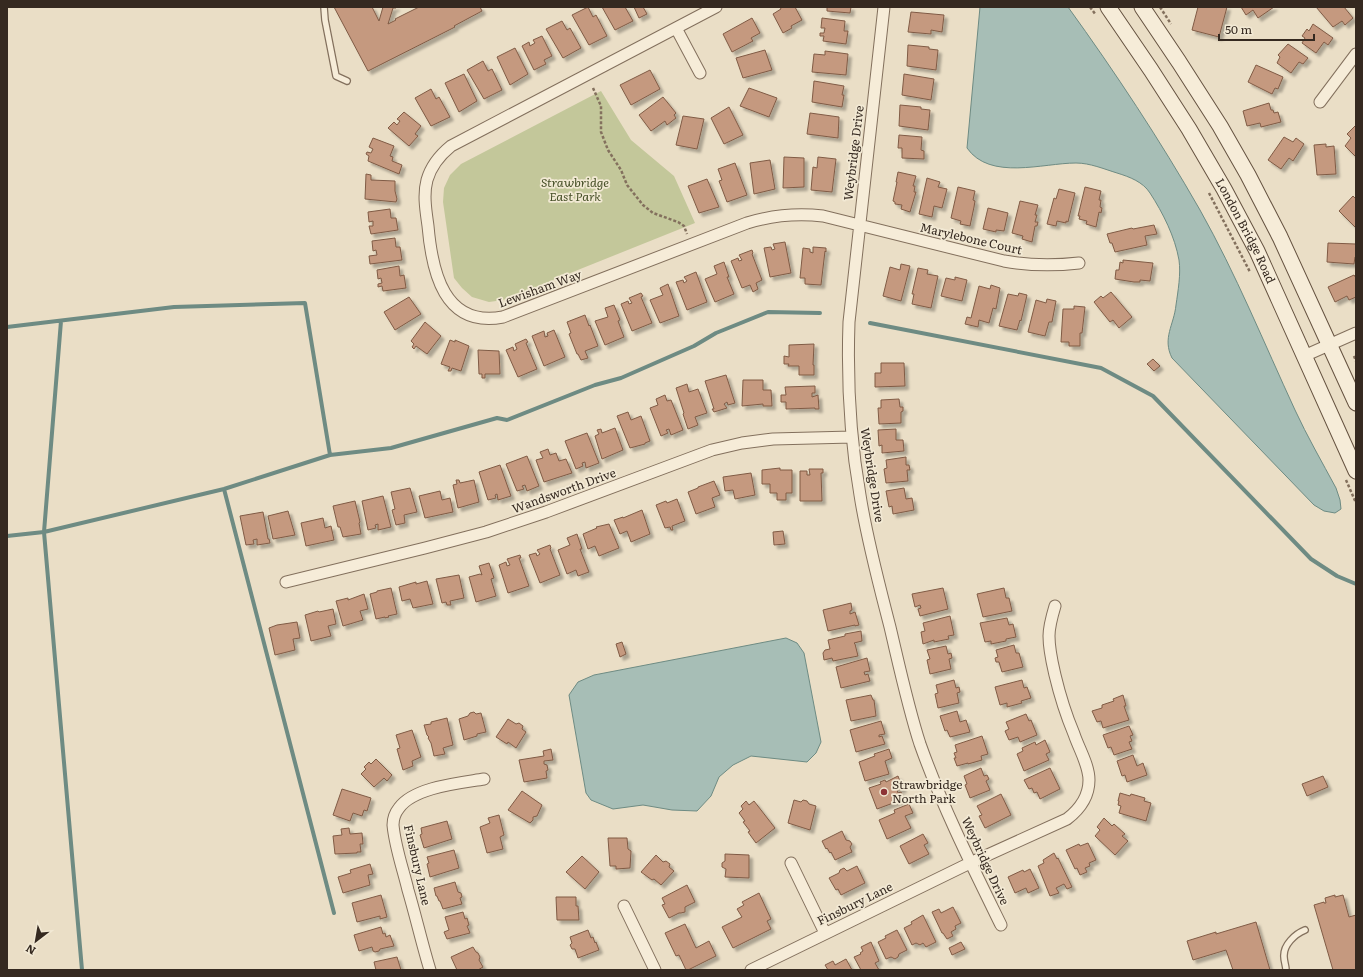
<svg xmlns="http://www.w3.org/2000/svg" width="1363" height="977" viewBox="0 0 1363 977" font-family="Literata,serif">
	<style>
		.green { fill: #c3c79a }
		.water { fill: #a7beb6; stroke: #6e8b83 }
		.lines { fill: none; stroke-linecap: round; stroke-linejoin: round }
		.stream { stroke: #6e8b83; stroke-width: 4 }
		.building { fill: #c5997f; stroke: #805b45; filter: url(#shadow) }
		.lane-casing { stroke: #83705d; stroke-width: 8 }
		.street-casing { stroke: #83705d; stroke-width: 13 }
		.secondary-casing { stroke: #655240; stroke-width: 17 }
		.path { stroke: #83705d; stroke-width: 2.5; stroke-dasharray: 3 2; stroke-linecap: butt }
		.lane { stroke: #f6ecd8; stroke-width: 5.5 }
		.street { stroke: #f6ecd8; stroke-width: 11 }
		.secondary { stroke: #f6ecd8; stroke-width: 15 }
		.poi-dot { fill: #8d3336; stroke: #f2e9d4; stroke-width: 1.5 }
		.labels { text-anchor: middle; stroke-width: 3.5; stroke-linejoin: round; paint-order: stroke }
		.street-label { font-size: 12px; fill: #352920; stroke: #f2e9d4 }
		.park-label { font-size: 12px; font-style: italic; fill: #475028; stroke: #f2e9d4 }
		.poi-label { font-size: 12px; fill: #352920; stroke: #f2e9d4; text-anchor: start }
	</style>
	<defs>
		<filter id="shadow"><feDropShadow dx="3.5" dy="3.5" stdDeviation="1" flood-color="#0004"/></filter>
	</defs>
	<rect width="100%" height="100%" fill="#eadec6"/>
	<path class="green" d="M601,91L631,140L674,176L695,223L503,300L489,302L472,297L462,288L454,278L443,202L444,188L450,175L461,164Z"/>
	<path class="water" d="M980,7H1068C1115,72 1160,140 1200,210C1236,274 1264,343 1295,410C1307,436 1322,462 1336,488L1340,500L1341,509L1335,513L1324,511L1314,505L1172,358C1162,338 1174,325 1176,305C1178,291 1181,274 1179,260C1175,237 1163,213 1150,193C1143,182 1130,177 1117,173C1104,169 1090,163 1076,163C1043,163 990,181 967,148Z
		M786,638L797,643L804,653L821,742L816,753L807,762L751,756L733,765L719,777L711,796L697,811L672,810L643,805L613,809L591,800L586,793L569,695L578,682L594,675Z"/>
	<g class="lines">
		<path class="stream" d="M61,321L44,532L82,970
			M870,323L1101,368L1153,396L1311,559L1337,576L1356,584
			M7,327L174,307L305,303L330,455
			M224,489L334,913
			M7,536L44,532L224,489L330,455L391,448L497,418L507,420L595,385L621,378L694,346L716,333L768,312L820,313"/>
	</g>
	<path class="building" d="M334,7H372L379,21L383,7H396V8H393L388,24L396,20L395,19L419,7H480L482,11L454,26L455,27L368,71Z
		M588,7L593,17L596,15L607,36L589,45L572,15Z
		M602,7H625L633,21L615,30Z
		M634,7H643L647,14L639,18Z
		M780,7H795L802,20L791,26L792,28L783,33L773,14L781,9Z
		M827,7H851L850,13L827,11Z
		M1198,7H1227L1219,37L1192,30Z
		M1241,7H1274L1258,18L1253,10L1246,15Z
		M1316,7H1344L1353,18L1345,25L1342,21L1333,27Z
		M911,12L944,15L942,32L931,30V34L908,32Z
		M752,18L760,33L751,38L753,41L732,52L723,34Z
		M822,18L845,21L844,31H848L846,44L823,41L824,36H820V33H824L825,28H821Z
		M562,21L567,30L570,28L581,48L563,58L546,29Z
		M1313,24L1333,38L1328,45L1324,42L1316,53L1302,43L1305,38L1302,36L1307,29L1309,31Z
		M542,36L552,56L544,60L546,64L534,70L522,46L529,42L530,46L535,43L533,40Z
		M1288,44L1308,58L1303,64L1299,62L1291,73L1277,63L1280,57L1278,55Z
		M908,45L929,47V49L938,50L936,70L907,66Z
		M515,48L528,74L510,85L497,57Z
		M765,50L772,70L743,78L736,58Z
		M825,51L848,54L846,75L812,72L814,54L825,55Z
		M483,61L488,71L492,69L502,90L484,99L467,70Z
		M1256,65L1283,77L1278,89L1275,88L1272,94L1248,82Z
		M650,70L660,89L631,105L620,85Z
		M464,74L477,101L459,112L445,83Z
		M904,74L934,79L931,100L902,95Z
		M814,81L844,86L842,95H844L842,107L812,102Z
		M749,88L777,98L769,117L740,106Z
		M431,89L436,99L439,97L450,117L431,126L415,98Z
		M663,97L676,113L674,115L676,118L667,125L665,121L651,131L639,115Z
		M1269,103L1271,110H1273L1274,113L1278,112L1281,122L1261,127L1260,123L1247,126L1243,111Z
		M900,105L921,107V109L930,110L928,130L899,126Z
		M729,107L743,135L724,144L711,118Z
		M404,112L421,126L415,134L418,136L409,146L388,128L394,122L397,125L400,121L397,119Z
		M810,113L839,117L838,138L807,134Z
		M683,116L704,119L697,149L676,145Z
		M1355,126L1356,127V157L1345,146L1351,138L1347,134Z
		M899,135L922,137L921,150L924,151V159L902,158V148H898Z
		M1284,137L1293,142L1296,138L1304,144L1293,161L1289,158L1281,169L1268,160Z
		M373,138L394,146L390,156L393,157L392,161L402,165L399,174L368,161L369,156L366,154L367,152L371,153L373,149L369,147Z
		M1326,144V147L1334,146L1336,174L1317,175L1314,145Z
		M784,157L804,158V187L783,188Z
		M818,157L836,159L832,192L811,190L813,167L817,168Z
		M770,160L775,189L754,194L750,163Z
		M735,163L747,195L727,202L719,181L722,180L718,169Z
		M898,172L916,176L913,186H915L914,192H916L910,212L901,209L902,205L895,204V202L893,201L897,182H896Z
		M366,174L371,175V180L395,181V191L397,199L396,202L365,199Z
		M927,178L940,182L938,187L947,189L942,208L934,206L932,217L919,214Z
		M707,179L719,207L699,213L688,186Z
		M958,187L975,191L973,200L975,201L974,207L970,226L960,224L961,221L951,218Z
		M1085,187L1101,191L1099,200H1101L1100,207L1102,208L1101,213L1099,212L1096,227L1086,224L1087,221L1079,219L1080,216H1078Z
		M1059,189L1075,193L1068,222L1066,221V223L1057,221L1056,226L1047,224L1054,198L1056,199Z
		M1353,196L1356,199V228L1339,211Z
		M1020,201L1038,205L1035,215H1037L1035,222H1038L1037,226H1035L1032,242L1022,239L1023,236L1012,233Z
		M988,208L1008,213L1004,231L996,230V232L983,229Z
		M390,209L391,218H396L398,230L371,234L369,226H373V221L369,222L368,212Z
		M1154,225L1157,234L1145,236L1147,245L1115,252L1112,243H1110L1107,234L1132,228L1133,229Z
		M395,238L396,247H400L402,260L370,264L369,256L377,255L376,250L373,251L372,241Z
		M785,242L791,273L770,277L764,248L771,247L772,250L775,249L773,244Z
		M1328,243L1356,244V257H1355L1354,264L1327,262Z
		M813,247L826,248V252L825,251L821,285L805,284V278H800L803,248L810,249V252L813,253Z
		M752,250L753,253L752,254L762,280L756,283L758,289L753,292L750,285L742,288L731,261L738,258L739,261L742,260L739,255Z
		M1123,260L1153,263L1150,281L1140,280V282H1134L1115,279L1116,270H1119L1120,262L1123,263Z
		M724,262L729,277H727L734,294L715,302L705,279L717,274L714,266Z
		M901,264L910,266L901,301L883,296L890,267L900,270Z
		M399,266L400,276L404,275L406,288L383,291L382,286L378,287V284L382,283L381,278L378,279L377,270Z
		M918,268L928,270L927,274L938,276L931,308L912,304L914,294H912Z
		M696,272L707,302L687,310L676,282L683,280L684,283L687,281L684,277Z
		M1354,275L1356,278V297L1349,300L1347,296L1335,302L1328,287Z
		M955,277L967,280L962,301L941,296L946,278L955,280Z
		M668,284L679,316L660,323L650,300L663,295L660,288Z
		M991,285L1000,288L996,309L993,308L989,323L979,320L978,327L965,324L967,317L971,318L979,286L990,289Z
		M1111,292L1132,317L1119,328L1113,320L1110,322L1094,302L1101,296L1103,298Z
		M641,293L643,296L641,297L652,323L632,331L621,304L628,301L629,304L632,303L629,298Z
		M1019,293L1027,295L1021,321L1020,320L1017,330L999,326L1008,294L1018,296Z
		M409,297L421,314L395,330L384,312Z
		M1047,299L1056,301L1052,322H1049L1045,336L1028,332L1036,300L1046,303Z
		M614,305L620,320L618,321L624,337L605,345L595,321L608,317L605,308Z
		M1074,306L1085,307L1082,333H1080V346H1069V342H1061L1063,309H1074Z
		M585,315L589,326L590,325L598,346L585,351L588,358L581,360L578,354H577L569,334L571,333L567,322Z
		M425,322L441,336L427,354L416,346L414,349L412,347L414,344L411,341Z
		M554,330L565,357L544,366L532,336L544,331L545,337L548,336L547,333Z
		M526,339L528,342L526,343L537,369L518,377L506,350L513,347L514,351L517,349L515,344Z
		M450,340L455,342V340L469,346L461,371L452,368L451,371H448L450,367L441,364Z
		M814,344L813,365H814V375H799V366H788L789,364H784V356L789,357V345Z
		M478,350L499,351L500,374H485V378H482V374H479Z
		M1153,359L1160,366L1154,371L1147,364Z
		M881,363H904L905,386L875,387V373H881Z
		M726,375L735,403L728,405L727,402L724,404L727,408L714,412L712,409H714L705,381Z
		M743,380H763V390H771L772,406H763V404L742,406Z
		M687,384L689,392L698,389L707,413L695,417L698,425L688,429L683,414L684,413L676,388Z
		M815,386V393H812V397L818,395L819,409H815V408L786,409V402H781V395H786L785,387Z
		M665,395L667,401L671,400L683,430L671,435L669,429L666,430L668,433L661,436L650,408L658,405L656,399Z
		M899,399L900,407H903V411L901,412V423L879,424L878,408H881V400Z
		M628,412L631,420L641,416L650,441L645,443V444L630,448L617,416Z
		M615,428L623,450L602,459L595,436L599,434L597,430L601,429L602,433Z
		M896,429V440H903L904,451L882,453V445L879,446L878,430Z
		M587,433L599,463L586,468L585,462L582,463L583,466L576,469L565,441Z
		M548,449L550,455L556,453L559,461L566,459L572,473L544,482L536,460L543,458L540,452Z
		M527,456L539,486L527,491L525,485L522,486L524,489L517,491L506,464Z
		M906,457V465H909L910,470H907L908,481L886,483L884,469L887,468L886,460Z
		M500,465L511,496L498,500L497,494L495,495L496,498L488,500L479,472Z
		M780,468V470H792V493H786V500H777V493H770V484H762V470Z
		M809,469H823V473H821L822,501H800V471H807V475H810Z
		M751,473L755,495L735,499L733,490L725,491L723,477Z
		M456,480H459L460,483L474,480L479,502L458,508L453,485L457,484Z
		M714,481L720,495L712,498L715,507L696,514L688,492L698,488V487Z
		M410,488L417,512L404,515L405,523L396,525L392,510L395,509L391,492Z
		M904,488L906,499L912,498L914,510L893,514L892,506L889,507L886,491Z
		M440,491L442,500L450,498L453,512L425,518L419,496Z
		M383,496L391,527L378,530V524L375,525L376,528L368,530L362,501Z
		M677,499L685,521L672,526L673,530H671L670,527L665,528L656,505L666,501L667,503Z
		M355,501L360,522L359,523L361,534L343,537L340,527H338L333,506Z
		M642,510L650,534L631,542L627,531L620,534L614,520L623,517V518Z
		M288,511L295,535L273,539L268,516Z
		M263,512L268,539H269L270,543L257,545V539L253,540L254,544L246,545L240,516Z
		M323,518L325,528L331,526L334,540L306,546L301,523Z
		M609,524L619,548L599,556L595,546L588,549L583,534L597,528L596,527Z
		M783,531L785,544L774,545L773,532Z
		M577,534L582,549H580L589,572L578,576L576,570L567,574L558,550L570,545L567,538Z
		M550,545L551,548L550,549L560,575L540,583L529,555L536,553L537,556L540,554L537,550Z
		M520,555L521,558H519L529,586L508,593L499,565L506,562L507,566L510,565L507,559Z
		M489,563L494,578L491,579L496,596L476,602L469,577L480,574L482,575L479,566Z
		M459,575L464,598L450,601L451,605H447L446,602L442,603L436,579Z
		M427,581L433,604L413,608L410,599L402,601L399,587L416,582V584Z
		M391,588L397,614L388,616L389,617L385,618V617L376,619L370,594L377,592V591Z
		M943,588L948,609L920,616L918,609L921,608L920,605L915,607L912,594Z
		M1004,588L1006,598H1009L1012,611L983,617L977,594Z
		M364,594L368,609L360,611L363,620L343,626L336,601L348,598V600Z
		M851,603L852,610L850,611V614L855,612L859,625L855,626V625L828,631L823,610Z
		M333,609L336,624L328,626L331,636L311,641L305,615L318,611L319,612Z
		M950,616L954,635L948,636L949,639L934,642V640L923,644L921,632L925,631L923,623Z
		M1007,618L1009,625L1013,624L1016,637L1006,639V641L991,644V641L985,642L980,623Z
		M297,622L300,638L293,639L295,650L275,655L269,628L277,625Z
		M861,631L862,641L854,643L855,644L858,656L833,661L832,658L824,660L823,653L825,650L830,649L828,640L845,636V634Z
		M622,642L626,654L620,657L616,644Z
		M1014,645L1016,653H1019L1023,667L1002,672L999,662H996L995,658L998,657L996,650Z
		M946,646L948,654L951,653L952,658L949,659L951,669L930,674L927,660L930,659L927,650Z
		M867,658L870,671L864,672L865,675L868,674L870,681L841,688L836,667Z
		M954,680L956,688L959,687L960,692L957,693L959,703L938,708L935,694L938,693L936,685Z
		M1022,680L1024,688L1027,687L1031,698L1021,701L1022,703L1007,707V703L1000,705L995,687Z
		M871,695L873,700H874L876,716L851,721L846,700Z
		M1123,695L1126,706H1124L1129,720L1103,728L1101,721L1097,722L1092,711L1102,708V705L1114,701L1113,699Z
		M957,711L960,722L966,720L970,732L950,737L947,730L945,731L940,716Z
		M474,712L476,714L481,713L486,732L477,734V736L464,740L459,719L468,716L470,713Z
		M1026,714L1029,721L1031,720L1037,735L1020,742L1018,737L1009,740L1005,731L1009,729L1006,722Z
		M447,718L453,745L443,748L445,754L434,756L431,743L428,738L429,737L427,735L424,725L431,724V722Z
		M508,719L516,724L519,723L523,726L522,729L526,732L516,748L508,742L507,744L496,737Z
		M881,721L885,734L879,735V737L882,736L885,744L856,752L850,730Z
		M1129,726L1133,735L1130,736L1132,741L1129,742L1132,749L1114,755L1111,747L1108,748L1103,735Z
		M412,730L421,757L412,761L413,766L403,770L397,749L400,748L396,735Z
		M982,736L988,754L981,756L982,760L968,764V763L957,766L954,758H956L954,753L957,752L955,745Z
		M1045,740L1050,752L1046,754L1049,760L1024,771L1017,754L1023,751L1022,748L1035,742L1036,745Z
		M551,749L553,760L544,761V764L547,765L548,770L546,771L547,778L524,782L519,760L544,756L543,751Z
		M889,749L892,758L885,761L889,774L865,781L859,762L875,756L874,754Z
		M1133,755L1137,766L1143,763L1147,775L1127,782L1125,775L1122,776L1117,761Z
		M376,759L392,775L387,781L384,778L374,787L361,774L366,769L364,767L369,762L371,764Z
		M981,768L984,776L987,775L989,779L986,781L990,790L970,798L965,785L967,784L964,776Z
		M1050,768L1060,789L1040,799L1037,792L1034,793L1032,788L1029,789L1024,780Z
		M898,776L903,789L897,790L898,793L901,792L904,799L877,809L869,788L881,784L880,782L885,780L886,782Z
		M1323,776L1328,787L1307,796L1302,784Z
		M342,789L371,798L367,811L364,810L362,816L353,813L350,821L333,815Z
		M522,791L542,805L537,816L533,817V820L530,823L508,810Z
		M1120,793L1130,796L1131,794L1145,798L1144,801L1151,803L1146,821L1119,813L1121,806L1118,805L1119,801H1118Z
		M1001,794L1011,815L985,828L979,816L982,815L977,806Z
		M794,800L801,802L803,800L807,801L809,804L816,806L810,830L788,823Z
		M746,801L749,805L754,801L775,828L756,843L748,832L750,831L743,822L745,821L739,813L743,809L741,806Z
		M909,804L913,813L905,816L911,828L887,839L879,820L895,813L894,810Z
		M499,815L504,835L500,837L503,849L487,853L480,827L490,823L488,818Z
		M1104,818L1112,826L1114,824L1125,834L1122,836L1128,841L1115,855L1095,836L1100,830L1097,827Z
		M447,821L452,839L424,848L420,835L422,834L421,828Z
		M349,828L350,834L362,833L363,844H360L361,852H357V853L335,854L333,836L342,835L341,829Z
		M842,831L846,840L850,841L852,844L850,847L852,852L835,860L831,852L830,853L827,848L826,849L822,841Z
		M923,834L928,843L924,845L929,854L909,864L900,846Z
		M608,838H627L628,849L631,851L630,868L616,869V866H610Z
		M1088,843L1096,860L1089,863L1090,866L1085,868L1087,872L1080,875L1077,868L1075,869L1066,850L1079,844L1080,846Z
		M454,850L459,868L430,877L427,864L429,863L427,857Z
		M1054,853L1057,859L1058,858L1072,887L1067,889L1064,884L1056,888L1059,893L1050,896L1038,866L1044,863L1043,860Z
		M725,854L749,855V878L725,877L726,869L722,867V863L725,861Z
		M656,855L663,862L666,861L670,864L669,867L674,871L661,885L654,879L652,880L641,872Z
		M582,856L599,872L585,889L566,872Z
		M370,864L373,874L368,875L370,885L343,893L338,877L351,873L350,870Z
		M857,866L865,883L841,895L838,889L836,890L829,878L839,873L840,870L844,868L847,871Z
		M1030,869L1039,888L1028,893L1026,888L1015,893L1008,877L1023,870L1024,872Z
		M455,882L458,892L461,893L462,897L460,898L462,904L443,909L440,901H439L437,896H436L434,888Z
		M687,885L695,902L685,907V912L681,913H679L669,918L662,905L665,904L662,898Z
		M759,893L771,919L767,921L771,929L733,948L722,927L742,917L737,909L744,905L742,902Z
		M381,895L387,917L380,919V916L357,922L352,903Z
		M1335,895V897L1343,895L1349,917L1356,915V970H1333L1314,905L1324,902V903H1326L1325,898Z
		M556,897H576V906H578L579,920H557Z
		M953,907L961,923L955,926L956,929L951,932L953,936L947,939L943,933H942L932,912L939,909L941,913Z
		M463,912L465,919L467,918L469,925L467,926L470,933L447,939L444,932L449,930L445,917Z
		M923,915L936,942L926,947L923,943L920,945L916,943L912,945L904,928L912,924L911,922Z
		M1256,922L1270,970H1233L1226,950L1193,960L1187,941L1216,932V934Z
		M685,924L696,948L709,941L716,956L688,970H686L679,955L676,956L665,933Z
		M381,927L383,934L385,933L386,937L390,935L394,946L380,949L379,951L375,952L373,951L372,947L359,951L354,935Z
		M588,930L591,938L593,937L595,943L596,942L599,950L578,958L575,949H572L570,945L572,943L570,937Z
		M897,930L907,950L899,954L898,957L895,959L891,957L886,959L878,942L886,938L885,936Z
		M871,942L879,961L875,963L879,970H861L854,957L861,954L860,953L863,951L861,947Z
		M961,942L965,949L952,955L949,948Z
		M473,947L476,952L478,953L480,957L479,960L483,967L478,970H457L451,957Z
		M397,957L401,970H376L374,962Z
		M846,959L852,970H828L825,965L833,961L835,965Z"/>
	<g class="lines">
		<g class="lane-casing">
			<path id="lane" d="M324,7L325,20L336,76L347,81
				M1286,970C1286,966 1284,961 1284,957C1283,945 1295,934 1305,930"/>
		</g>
		<g class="street-casing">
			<path id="street" d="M716,7L451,146C440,155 431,166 427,180C423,195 426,211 428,226C432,272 444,328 503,317L747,223C773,215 796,213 823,216L1004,261C1031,266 1053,266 1079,263
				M884,7L849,322C847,380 850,438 860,495C867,540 879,584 890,627C899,665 908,707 920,744C942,806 972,866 1001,925
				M676,28L700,73
				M1320,102L1356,54
				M1304,356L1356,333
				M286,582L425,548L486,532L546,512L712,450L742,443L773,439L852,437
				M791,863L825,933
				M624,906L655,970
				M430,970C422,944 416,917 408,890C403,869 395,847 393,825C393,819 395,813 399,808C414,787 460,783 484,779
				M751,970L970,863L1067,819C1080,809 1089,797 1089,780C1089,765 1079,749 1074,734C1066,715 1060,696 1055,675C1052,662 1049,650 1049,636C1049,626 1052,616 1055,606"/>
		</g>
		<g class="secondary-casing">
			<g id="secondary">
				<path id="s1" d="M1108,7L1151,70L1189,129L1224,189L1257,251L1356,471"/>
				<path d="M1142,7L1179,62L1220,126L1248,175L1280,237L1356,403"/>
			</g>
		</g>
		<path class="path" d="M1090,7L1096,15
			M1160,7L1171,24
			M593,88L601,106V132L608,150L621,170L627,185L643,205L653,213L678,222L684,226L687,234
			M1209,193L1250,272
			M1354,356L1356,361
			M1346,480L1356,503"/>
		<use href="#lane" class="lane"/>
		<use href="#street" class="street"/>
		<use href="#secondary" class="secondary"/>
	</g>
	<circle class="poi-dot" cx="884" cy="792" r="4"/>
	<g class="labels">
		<g class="street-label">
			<text transform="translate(854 153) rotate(-83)" y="4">Weybridge Drive</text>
			<text dy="4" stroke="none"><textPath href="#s1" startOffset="263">London Bridge Road</textPath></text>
			<text transform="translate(971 239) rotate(13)" y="4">Marylebone Court</text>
			<text transform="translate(540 289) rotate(-20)" y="4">Lewisham Way</text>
			<text transform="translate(872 475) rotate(81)" y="4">Weybridge Drive</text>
			<text transform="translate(564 491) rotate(-20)" y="4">Wandsworth Drive</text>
			<text transform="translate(985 861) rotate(65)" y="4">Weybridge Drive</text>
			<text transform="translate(417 865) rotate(77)" y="4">Finsbury Lane</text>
			<text transform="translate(855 904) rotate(-26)" y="4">Finsbury Lane</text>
		</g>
		<g class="park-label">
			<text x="575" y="187">Strawbridge<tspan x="575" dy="14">East Park</tspan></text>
		</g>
		<g class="poi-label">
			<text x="892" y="789">Strawbridge<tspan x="892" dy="14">North Park</tspan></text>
		</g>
	</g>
	<rect width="1363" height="977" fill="none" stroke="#352920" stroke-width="16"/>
	<g transform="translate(36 941) rotate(211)" stroke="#f2e9d4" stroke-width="3" paint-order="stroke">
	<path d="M0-3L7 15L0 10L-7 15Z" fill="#352920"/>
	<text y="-6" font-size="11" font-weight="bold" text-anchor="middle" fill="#352920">N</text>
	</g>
	<path d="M1219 34v6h95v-6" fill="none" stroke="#352920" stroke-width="2"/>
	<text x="1225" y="34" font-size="12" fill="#352920" stroke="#f2e9d4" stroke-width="3" paint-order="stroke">50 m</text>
</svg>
